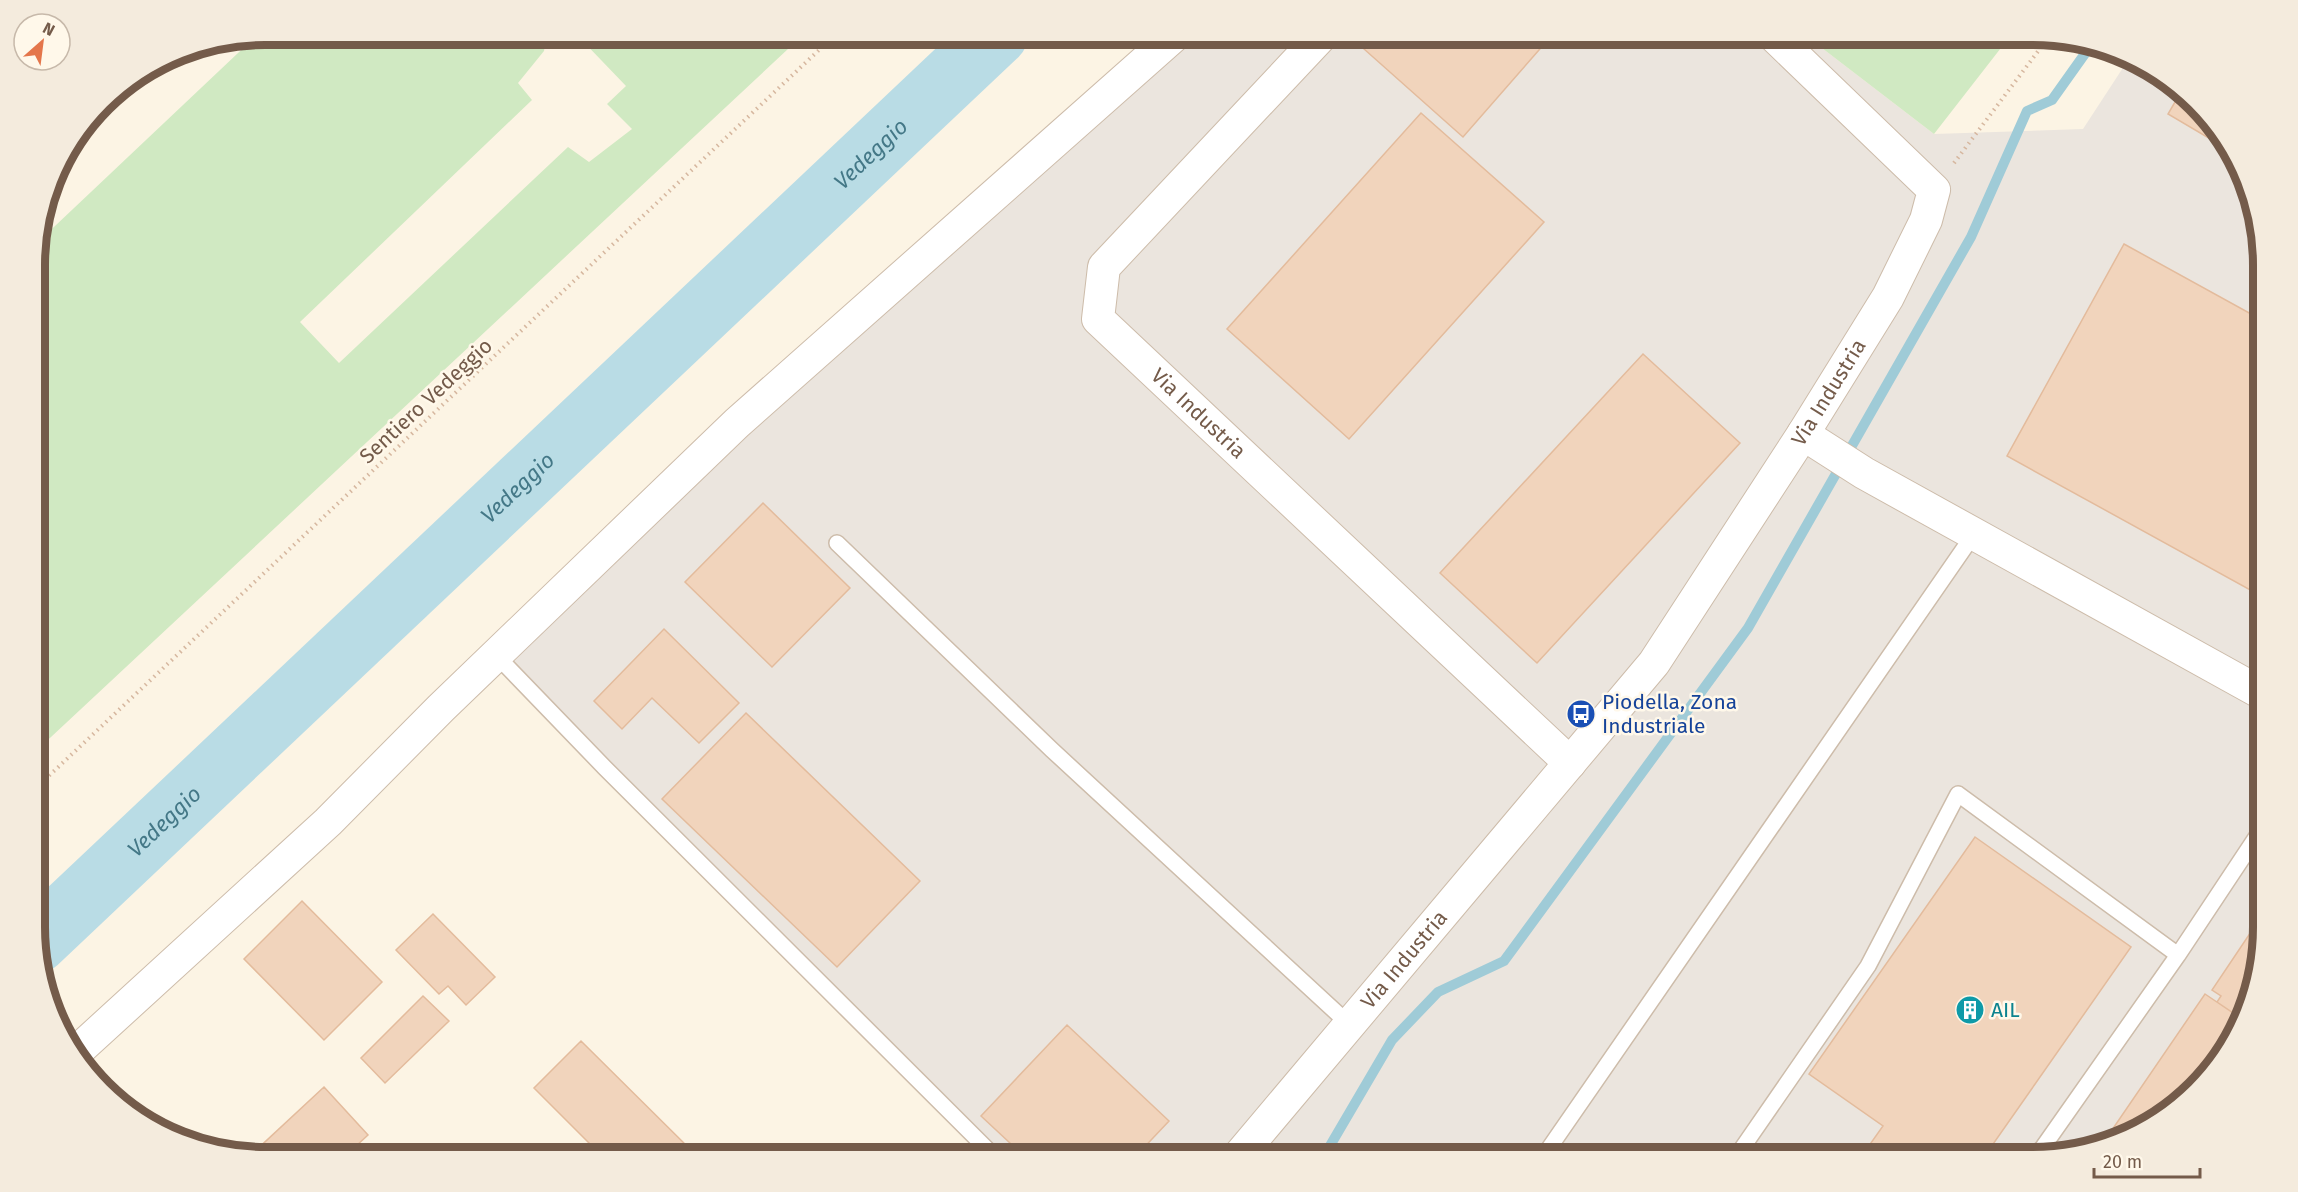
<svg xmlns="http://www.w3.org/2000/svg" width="2298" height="1192" viewBox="0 0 2298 1192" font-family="'Fira Sans',sans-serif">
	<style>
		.industrial { fill: #ebe5de }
		.green { fill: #d0e9c2 }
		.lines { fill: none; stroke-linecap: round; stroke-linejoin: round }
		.stream { stroke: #9fcbd7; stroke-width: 10 }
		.river { stroke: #b9dce5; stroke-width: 63 }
		.building { fill: #f1d4bc; stroke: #e3bb9c; stroke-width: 1.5 }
		.lane-casing { stroke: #cdbcaa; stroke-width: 18 }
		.street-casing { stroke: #cdbcaa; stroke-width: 34 }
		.path { stroke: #d6b79f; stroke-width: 4; stroke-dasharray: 1.5 4.5; stroke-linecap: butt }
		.lane { stroke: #fff; stroke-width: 15 }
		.street { stroke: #fff; stroke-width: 32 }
		.labels { text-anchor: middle; stroke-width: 5; stroke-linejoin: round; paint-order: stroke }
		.street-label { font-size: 21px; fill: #745b4a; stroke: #fff8ea }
		.transit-label { font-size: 21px; fill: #164399; stroke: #fff8ea; text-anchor: start }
		.culture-label { font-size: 21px; fill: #0d838f; stroke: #fff8ea; text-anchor: start }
		.water-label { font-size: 22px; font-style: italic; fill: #447887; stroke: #fff8ea }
		.rim { fill: none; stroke: #745b4a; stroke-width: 8 }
	</style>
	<rect width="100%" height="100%" fill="#fcf4e4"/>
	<path class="industrial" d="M1171,35H1805L1934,134L2083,129L2130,57L2135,58L2185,92L2224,137L2262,236L2263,927L2240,1029L2206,1079L2161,1119L2106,1145L2047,1157H993L496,655Z"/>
	<path class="green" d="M265,35H547L544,51L518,83L532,100L300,322L339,363L568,147L589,162L632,129L607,104L626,86L577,35H803L36,751L35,250L37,243L256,36Z
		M1805,35H2011L1934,134Z"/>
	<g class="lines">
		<path class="stream" d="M1303,1157L1324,1156L1392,1040L1438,992L1504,961L1748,628L1971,237L2027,111L2052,100L2089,48"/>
		<path class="river" id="s1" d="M36,942L997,34"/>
	</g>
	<path class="building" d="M1361,34H1553L1463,137L1355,41Z
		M2182,90L2224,137L2229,150L2168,114Z
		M1421,113L1544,222L1349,439L1227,329Z
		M2124,244L2262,320L2263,597L2007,456Z
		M1643,354L1740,443L1537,663L1440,573Z
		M763,503L850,588L772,667L685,582Z
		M664,629L739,703L699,743L652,698L622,729L594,701Z
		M746,713L920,881L837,967L662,799Z
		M1975,837L2131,947L1984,1157H1861L1883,1126L1809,1074Z
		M302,901L382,982L324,1040L244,959Z
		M433,914L495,977L466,1005L448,986L439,994L396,950Z
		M2263,914V927L2242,1019L2217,1002L2221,996L2212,990Z
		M2205,994L2242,1019L2240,1029L2206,1079L2161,1119L2101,1146Z
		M423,996L449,1021L385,1083L361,1058Z
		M1067,1025L1169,1121L1135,1157H1025L981,1116Z
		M581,1041L698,1157H603L534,1088Z
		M324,1087L368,1135L344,1157L265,1158L252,1154Z"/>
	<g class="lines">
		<g class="lane-casing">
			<path id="lane" d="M837,543L1052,750L1350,1025
				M496,655L605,768L995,1157
				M1543,1157L1974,534
				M1736,1157L1868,966L1958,794L2178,955
				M2036,1157L2178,955L2263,827"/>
		</g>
		<g class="street-casing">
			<g id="street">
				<path id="s2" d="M1323,34L1104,267L1098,319L1570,763"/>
				<path d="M1803,434L1864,473L2263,694"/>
				<path d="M73,1055L328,822L441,708L737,423L1176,34"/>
				<path id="s3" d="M1238,1157L1654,663L1803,434L1888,297L1926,220L1934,190L1772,34"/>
			</g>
		</g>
		<path class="path" d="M1954,163L2048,38
			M36,788L836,34"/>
		<use href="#lane" class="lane"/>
		<use href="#street" class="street"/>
	</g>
	<defs>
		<g id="bus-disc" transform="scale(1.5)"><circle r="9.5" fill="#1a4fb4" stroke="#fff8ea"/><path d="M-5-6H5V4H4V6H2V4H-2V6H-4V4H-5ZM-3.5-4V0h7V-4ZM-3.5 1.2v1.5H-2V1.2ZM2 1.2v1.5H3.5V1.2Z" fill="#fff"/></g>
		<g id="building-disc" transform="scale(1.5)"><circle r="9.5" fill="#0f9aa8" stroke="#fff8ea"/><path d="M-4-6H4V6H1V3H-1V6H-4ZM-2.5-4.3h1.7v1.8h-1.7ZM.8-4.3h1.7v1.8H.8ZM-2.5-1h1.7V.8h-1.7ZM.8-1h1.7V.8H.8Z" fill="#fff"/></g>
	</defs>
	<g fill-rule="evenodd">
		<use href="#bus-disc" x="1581" y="714"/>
		<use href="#building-disc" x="1970" y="1010"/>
	</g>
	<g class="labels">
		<g class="street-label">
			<text dy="7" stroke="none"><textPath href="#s3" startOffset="968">Via Industria</textPath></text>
			<text transform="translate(426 401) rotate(-43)" y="7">Sentiero Vedeggio</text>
			<text dy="7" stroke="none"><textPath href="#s2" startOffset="510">Via Industria</textPath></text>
			<text dy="7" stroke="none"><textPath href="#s3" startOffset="258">Via Industria</textPath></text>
		</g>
		<g class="transit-label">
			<text x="1602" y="709">Piodella, Zona<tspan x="1602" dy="24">Industriale</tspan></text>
		</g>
		<g class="culture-label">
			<text x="1991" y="1017">AIL</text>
		</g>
		<g class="water-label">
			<text dy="8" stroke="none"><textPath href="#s1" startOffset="1148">Vedeggio</textPath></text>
			<text dy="8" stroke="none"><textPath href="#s1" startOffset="662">Vedeggio</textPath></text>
			<text dy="8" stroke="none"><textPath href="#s1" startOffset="176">Vedeggio</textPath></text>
		</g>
	</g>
	<path d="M0 0H2298V1192H0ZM265 45H2033A220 220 0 0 1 2253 265V927A220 220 0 0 1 2033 1147H265A220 220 0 0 1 45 927V265A220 220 0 0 1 265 45Z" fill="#f4ebdd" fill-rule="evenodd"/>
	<path class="rim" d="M265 45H2033A220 220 0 0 1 2253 265V927A220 220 0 0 1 2033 1147H265A220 220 0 0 1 45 927V265A220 220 0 0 1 265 45Z"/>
	<g transform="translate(42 42) rotate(28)"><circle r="28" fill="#fff8ea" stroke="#c7b9aa" stroke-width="1.5"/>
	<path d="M0-4.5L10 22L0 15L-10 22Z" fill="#e4764b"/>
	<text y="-9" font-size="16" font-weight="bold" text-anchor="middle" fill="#745b4a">N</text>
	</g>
	<path d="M2094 1168v9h106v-9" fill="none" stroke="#745b4a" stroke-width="3"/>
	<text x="2103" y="1168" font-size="18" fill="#745b4a" stroke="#fff8ea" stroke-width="4.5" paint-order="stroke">20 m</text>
</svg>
